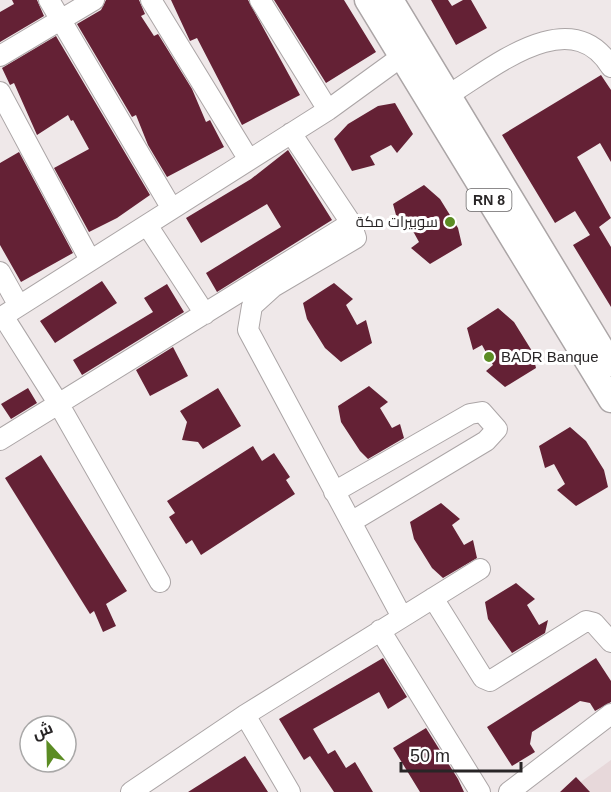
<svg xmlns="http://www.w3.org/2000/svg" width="611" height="792" viewBox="0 0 611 792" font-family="Helvetica,Cairo,sans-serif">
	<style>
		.built { fill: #e7d8da }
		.building { fill: #642135 }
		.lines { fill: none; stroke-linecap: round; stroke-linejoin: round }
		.minor-casing { stroke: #aba5a6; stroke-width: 22 }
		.major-casing { stroke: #aba5a6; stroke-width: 27 }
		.minor { stroke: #fff; stroke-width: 20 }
		.major { stroke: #fff; stroke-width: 24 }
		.poi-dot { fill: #5b8c23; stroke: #fff; stroke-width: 2 }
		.labels { text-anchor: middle; stroke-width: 6; stroke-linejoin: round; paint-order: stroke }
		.shield { fill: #fff; stroke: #686667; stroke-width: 1.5 }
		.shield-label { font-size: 14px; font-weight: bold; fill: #282526 }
		.poi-label { font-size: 15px; fill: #282526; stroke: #fff; text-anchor: end }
	</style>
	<rect width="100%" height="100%" fill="#efe8e9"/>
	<path class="built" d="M611,760V792H567Z"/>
	<path class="building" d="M12,0H37L44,16L0,42V12L14,4Z
		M106,0H139L145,14L141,16L154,36L158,34L192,89L206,122L210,120L224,147L167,177L148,145L136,115L132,117L77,24L101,10Z
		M171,0H248L300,95L242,125L197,38L190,41Z
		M274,0H344L376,52L326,83Z
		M431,0H448L452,6L463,0H471L487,28L456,45Z
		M56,36L150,195L117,218L89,232L54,168L89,149L73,120L71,121L68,115L37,135L14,83L10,85L2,68Z
		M601,75L611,90V162L600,143L577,157L611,218L599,227L611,247V307L573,245L590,235L575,211L555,223L502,135Z
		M395,103L413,134L397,153L391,145L370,156L375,165L352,171L334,139L348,124L378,106Z
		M288,150L332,220L217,292L206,273L281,227L267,204L201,243L186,218L251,179Z
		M19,152L73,253L21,282L0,245V163Z
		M424,185L440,199L458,228L462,245L430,264L411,248L419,242L408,222L399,226L393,204Z
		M102,281L117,303L55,343L40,321Z
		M334,283L353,299L346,305L357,325L366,320L372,343L341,362L325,348L307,319L303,303Z
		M167,284L184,312L82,375L73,360L153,312L144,298Z
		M498,308L514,322L532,351L536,368L505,387L486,371L493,365L482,345L473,350L467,328Z
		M173,347L188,376L150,396L136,370Z
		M369,386L388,402L380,408L392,428L400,424L404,438L368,459L360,451L341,422L338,406Z
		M28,388L37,403L11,419L1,404Z
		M218,388L241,426L203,449L198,442L182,440L187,422L180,411Z
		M570,427L586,441L604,470L608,487L576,506L557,490L565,484L554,464L545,468L539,446Z
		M253,446L262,461L274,453L290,477L286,480L295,494L201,555L192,540L186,544L169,517L175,513L167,501Z
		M41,455L127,591L106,604L116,626L103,632L94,611L90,614L5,478Z
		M441,503L460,519L452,525L464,545L473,540L477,558L443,578L432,568L414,539L410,522Z
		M516,583L535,599L527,605L539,625L548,620L545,633L512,653L488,619L485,602Z
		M383,658L407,697L388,709L379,692L313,729L328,754L335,750L346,768L355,762L373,792H334L310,756L304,760L279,719Z
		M596,658L611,681V702L595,711L590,703L580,701L532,732L530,744L535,752L512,766L487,727Z
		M426,728L458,779L464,792H420L393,748Z
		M245,756L268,792H188Z
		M576,777L590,792H560Z"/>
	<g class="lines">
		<g class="minor-casing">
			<path id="minor" d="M49,0L172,209
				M151,0L249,160
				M260,0L328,110
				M0,56L94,0
				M0,92L90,260
				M450,94C494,67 571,2 611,67
				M351,223L356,238L273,287L252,306L248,330L402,617
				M147,225L205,314
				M0,272L19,306
				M3,316L58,403L160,582
				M0,318L328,110L401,57
				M0,440L351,223L291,133
				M334,492L470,414L482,412L497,429L486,441L351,522
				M433,598L483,678L490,681L586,621L594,623L611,642
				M380,630L480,792
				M245,715L290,792
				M131,792L245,715L480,569
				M509,792L611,714"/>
		</g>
		<g class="major-casing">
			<path id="major" d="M367,0L611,400
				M391,0L611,364"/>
		</g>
		<use href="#minor" class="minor"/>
		<use href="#major" class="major"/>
	</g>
	<g class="poi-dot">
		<circle cx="450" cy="222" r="6"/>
		<circle cx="489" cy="357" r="6"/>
	</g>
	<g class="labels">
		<rect class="shield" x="466.5" y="189" width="45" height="22" rx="4.5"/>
		<g class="shield-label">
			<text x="489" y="205">RN 8</text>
		</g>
		<g class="poi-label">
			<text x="438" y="227">سوبيرات مكة</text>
			<text x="501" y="362" text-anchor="start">BADR Banque</text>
		</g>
	</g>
	<g transform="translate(48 744) rotate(338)"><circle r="28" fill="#ffffff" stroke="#a9a8a8" stroke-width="1.5"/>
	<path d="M0-4.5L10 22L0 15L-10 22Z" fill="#5b8c23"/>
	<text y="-9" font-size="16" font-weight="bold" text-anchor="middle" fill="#282526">ش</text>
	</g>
	<path d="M401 762v9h120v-9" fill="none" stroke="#282526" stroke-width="3"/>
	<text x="410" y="762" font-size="18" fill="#282526" stroke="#ffffff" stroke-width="4.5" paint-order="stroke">50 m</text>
</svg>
